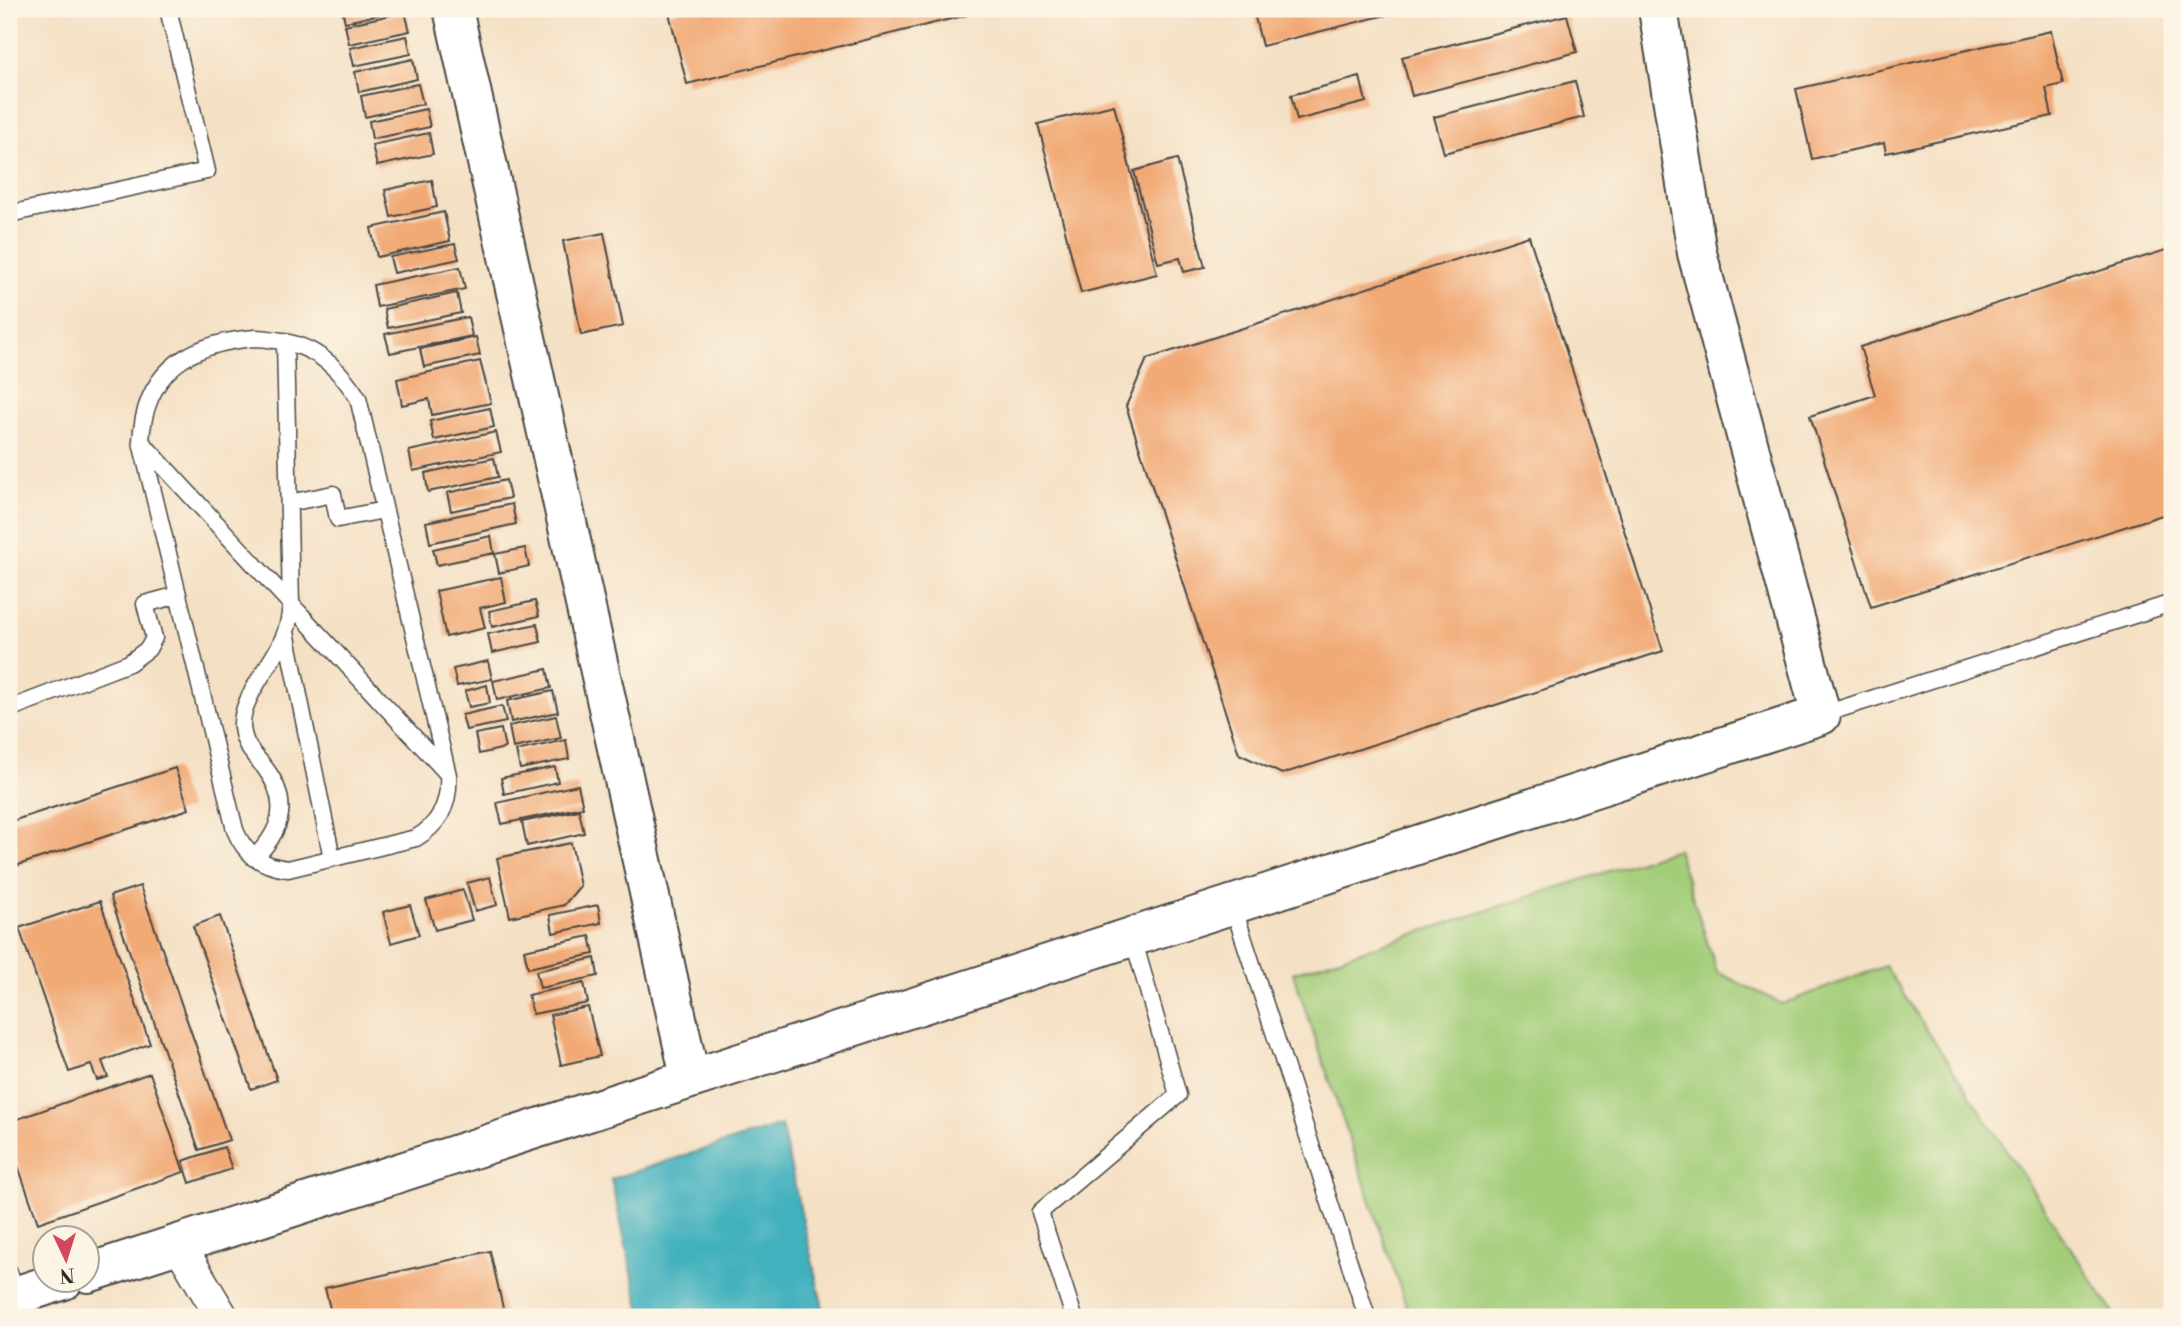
<svg xmlns="http://www.w3.org/2000/svg" width="2181" height="1326" viewBox="0 0 2181 1326" font-family="'Libre Bodoni',serif">
	<style>
		.green { fill: #a3cd79; stroke: #677c52; stroke-width: 2 }
		.water { fill: #43b1be; stroke: #376e74; stroke-width: 2 }
		.building { fill: #f1a975 }
		.lines { fill: none; stroke-linecap: round; stroke-linejoin: round }
		.service-casing { stroke: #494642; stroke-width: 19 }
		.minor-casing { stroke: #494642; stroke-width: 35 }
		.tertiary-casing { stroke: #494642; stroke-width: 42 }
		.service { stroke: #fff; stroke-width: 16 }
		.minor { stroke: #fff; stroke-width: 32 }
		.tertiary { stroke: #fff; stroke-width: 38 }
	</style>
	<rect width="100%" height="100%" fill="#fcf5e5"/>
	<filter id="ink" filterUnits="userSpaceOnUse"><feTurbulence type="fractalNoise" baseFrequency=".0143" numOctaves="2"/><feDisplacementMap in="SourceGraphic" scale="14" xChannelSelector="R" yChannelSelector="G"/><feConvolveMatrix kernelMatrix="1 2 1 2 8 2 1 2 1" color-interpolation-filters="sRGB"/></filter>
	<filter id="wash" filterUnits="userSpaceOnUse"><feTurbulence type="fractalNoise" baseFrequency=".00686" numOctaves="4" result="noise"/><feDisplacementMap in="SourceGraphic" scale="28" xChannelSelector="R" yChannelSelector="G"/><feGaussianBlur stdDeviation="1.57" result="paint"/><feColorMatrix in="noise" values="0 0 0 0 0 0 0 0 0 0 0 0 0 0 0 0 0 1.4 0 .05"/><feComposite in="paint" operator="in"/></filter>
	<g filter="url(#wash)">
		<rect width="100%" height="100%" fill="#f4e0c4"/>
		<path class="green" d="M1677,849L1717,972L1782,1004L1885,966L2116,1317H1410L1293,973Z"/>
		<path class="water" d="M781,1125L825,1317H642L611,1179Z"/>
		<g id="blocks">
			<path class="building" d="M342,9H400V10L345,22Z
				M685,9H965L967,15L687,84L669,13Z
				M1253,9H1406V10L1262,46Z
				M405,12L410,31L349,44L345,25Z
				M1567,15L1577,52L1412,96L1402,57Z
				M2051,31L2063,84L2046,88L2052,116L1886,153L1884,143L1812,159L1796,89Z
				M407,36L411,54L354,66L350,48Z
				M413,59L417,79L359,92L355,72Z
				M1360,77L1366,102L1297,120L1291,95Z
				M1575,81L1584,117L1444,153L1434,117Z
				M418,84L423,104L365,117L361,96Z
				M1114,105L1157,274L1081,293L1038,124Z
				M426,109L430,127L372,139L369,121Z
				M429,133L433,154L377,166L372,145Z
				M1177,159L1205,267L1184,272L1180,258L1158,263L1134,171Z
				M432,180L437,207L391,217L385,190Z
				M444,212L450,241L377,257L371,228Z
				M604,233L623,326L581,335L563,241Z
				M1529,236L1663,651L1282,774L1239,754L1126,406L1147,359Z
				M455,244L459,259L394,273L390,257Z
				M2172,248V512L1871,607L1810,416L1875,395L1860,347Z
				M460,267L465,289L377,307L373,285Z
				M457,293L461,313L388,328L384,309Z
				M468,317L472,336L390,353L385,334Z
				M476,337L480,355L424,367L420,349Z
				M480,361L491,403L432,415L429,399L402,405L397,379Z
				M490,408L494,427L434,440L430,421Z
				M496,432L501,452L413,471L409,451Z
				M494,458L498,477L428,492L425,473Z
				M506,480L510,498L451,511L447,493Z
				M512,504L516,524L430,543L426,522Z
				M491,536L494,553L437,565L433,549Z
				M525,548L529,566L499,573L495,554Z
				M501,577L506,602L480,608L485,628L446,637L436,591Z
				M535,601L539,616L492,627L489,611Z
				M537,624L541,642L492,653L488,634Z
				M488,661L492,679L457,686L453,669Z
				M547,669L551,688L497,700L493,681Z
				M487,685L490,703L469,707L465,691Z
				M553,691L558,712L511,722L507,701Z
				M502,706L506,722L466,730L462,715Z
				M556,716L561,738L513,748L509,726Z
				M501,729L505,748L479,754L475,734Z
				M566,740L569,759L520,769L516,751Z
				M555,767L558,782L504,794L501,778Z
				M175,768L189,809L9,868V822Z
				M578,785L583,807L502,824L497,803Z
				M579,810L584,833L527,846L522,822Z
				M571,843L580,886L564,905L510,917L497,858Z
				M490,877L497,905L475,911L467,883Z
				M140,886L229,1140L199,1150L110,896Z
				M463,890L472,920L435,930L426,900Z
				M100,901L150,1044L102,1061L108,1077L97,1080L91,1065L69,1072L19,928Z
				M410,905L419,935L391,943L383,912Z
				M598,905L601,923L553,933L550,915Z
				M220,916L277,1080L251,1089L193,926Z
				M590,936L594,954L528,968L524,950Z
				M595,958L598,976L540,988L536,971Z
				M584,983L588,1003L533,1014L528,995Z
				M588,1007L600,1056L561,1065L550,1015Z
				M150,1073L184,1172L38,1223L9,1140V1122Z
				M224,1147L232,1169L190,1183L183,1161Z
				M490,1251L505,1317H332L325,1288Z"/>
		</g>
	</g>
	<g filter="url(#ink)">
		<use href="#blocks" fill-opacity="0" stroke="#494642" stroke-width="2"/>
		<g class="lines">
			<g class="service-casing">
				<path id="service" d="M9,214L207,171L168,9
					M255,338C304,340 332,357 358,398L448,775C450,802 440,824 416,838L288,869C262,866 245,855 235,830L141,442C144,371 189,343 255,338Z
					M144,445L447,773
					M289,503L333,494L338,519L384,510
					M286,632L332,858
					M9,709L129,663L148,649L154,638L145,604L178,595
					M1821,715L2172,603
					M254,858C282,831 291,802 265,768C254,754 244,747 242,727C240,699 271,666 282,641C288,629 290,617 291,605L285,341
					M1232,903L1367,1317
					M9,1272L17,1296
					M1074,1317L1040,1212L1178,1095L1132,935"/>
			</g>
			<g class="minor-casing">
				<path id="minor" d="M178,1243L222,1317"/>
			</g>
			<g class="tertiary-casing">
				<path id="tertiary" d="M453,9L690,1077
					M88,1273L1821,715L1697,253L1658,9
					M9,1298L64,1280"/>
			</g>
			<use href="#service" class="service"/>
			<use href="#minor" class="minor"/>
			<use href="#tertiary" class="tertiary"/>
		</g>
	</g>
	<rect width="2181" height="1326" fill="none" stroke="#fcf5e5" stroke-width="35"/>
	<g transform="translate(66 1259) rotate(176)"><circle r="33" fill="#fcf5e5" stroke="#a8a49b" stroke-width="2"/>
	<path d="M0-5L12 26L0 18L-12 26Z" fill="#d1495b"/>
	<text y="-10" font-size="19" font-weight="bold" text-anchor="middle" fill="#2b2b2b">N</text>
	</g>
</svg>
